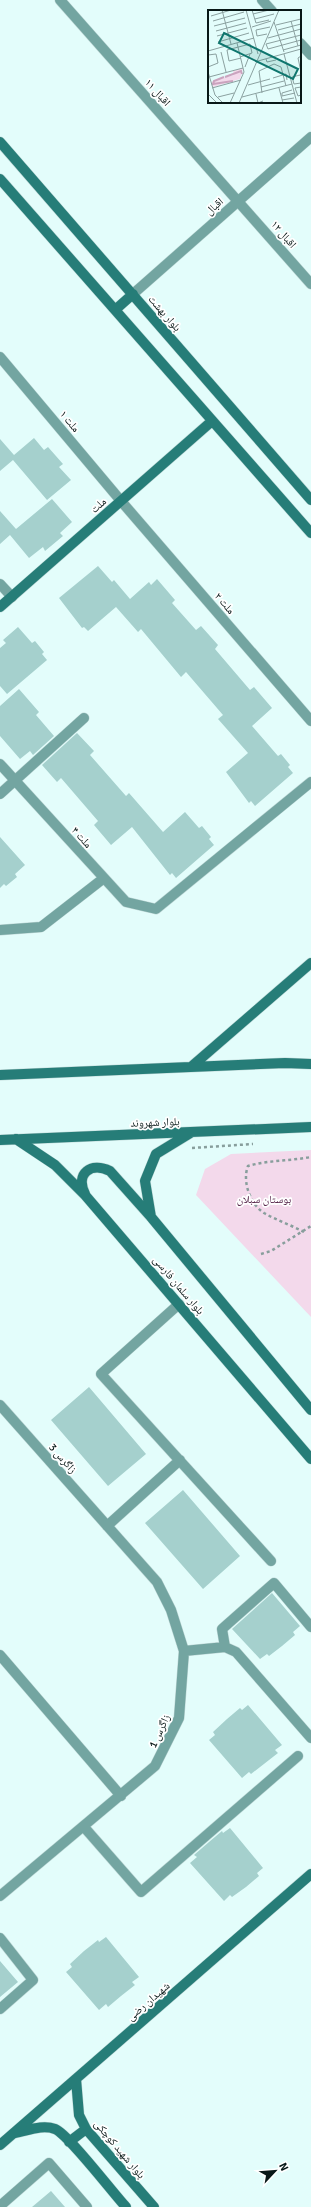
<svg xmlns="http://www.w3.org/2000/svg" width="311" height="2207" viewBox="0 0 311 2207" font-family="Signika,'Noto Naskh Arabic',sans-serif">
	<style>
		.green { fill: #f3d9eb }
		.building { fill: #a5d0cd }
		.lines { fill: none; stroke-linecap: round; stroke-linejoin: round }
		.street-casing { stroke: #c0d8d7; stroke-width: 11 }
		.secondary-casing { stroke: #c0d8d7; stroke-width: 11 }
		.path { stroke: #889e9c; stroke-width: 2.5; stroke-dasharray: 3 3; stroke-linecap: butt }
		.street { stroke: #73a5a1; stroke-width: 10 }
		.secondary { stroke: #267d78; stroke-width: 10 }
		.labels { text-anchor: middle; stroke-width: 3.5; stroke-linejoin: round; paint-order: stroke }
		.street-label { font-size: 11px; fill: #081817; stroke: #fff }
		.park-label { font-size: 11px; fill: #532247; stroke: #fff }
		.inset-river { fill: none; stroke: #caa3be; stroke-width: 2 }
		.inset-road { fill: none; stroke: #8ba1a0; stroke-width: 1 }
		.view { fill: #0f766e; fill-opacity: 0.15; stroke: #0f766e; stroke-width: 2 }
		.inset-edge { fill: none; stroke: #081817; stroke-width: 2 }
	</style>
	<rect width="100%" height="100%" fill="#e3fdfb"/>
	<path class="green" d="M311,1150V1317L196,1195L205,1169L231,1154Z"/>
	<path class="building" d="M34,438L44,450L48,447L63,464L59,467L71,480L47,500L13,460L0,471V439L14,455Z
		M52,499L72,522L60,533L63,536L45,551L43,547L29,558L10,535L0,544V511L16,529Z
		M98,566L112,582L114,580L130,599L149,582L151,585L157,579L175,600L172,603L196,630L201,626L218,645L215,649L250,690L254,687L272,708L252,726L278,756L281,754L290,765L288,767L293,773L255,806L251,801L249,803L226,772L248,753L218,719L223,715L186,672L181,677L141,629L138,632L116,607L88,631L84,627L82,628L59,598Z
		M18,627L32,643L35,641L44,652L42,654L47,660L7,694L0,686V648L6,643L3,640Z
		M19,689L39,712L36,715L54,736L33,755L30,751L20,759L0,736V706Z
		M77,733L94,751L90,755L126,796L129,793L163,832L185,812L199,828L202,826L211,837L209,839L214,845L176,878L172,873L170,875L132,827L111,845L94,825L98,821L61,778L57,782L42,765Z
		M0,837L25,865L15,874L17,877L6,886L4,884L0,888Z
		M89,1387L146,1454L108,1486L51,1420Z
		M183,1490L240,1556L203,1589L145,1523Z
		M272,1593L300,1626L293,1632L295,1635L282,1646L269,1656L267,1654L260,1659L232,1629Z
		M248,1705L282,1745L275,1750L278,1753L251,1774L249,1772L242,1778L209,1740L215,1735L213,1732L227,1719L240,1708L242,1710Z
		M230,1828L263,1868L257,1873L259,1876L246,1887L232,1897L230,1895L224,1901L190,1863L197,1857L194,1855L209,1842L222,1831L223,1833Z
		M106,1937L139,1977L132,1982L135,1985L121,1996L108,2007L106,2004L99,2010L66,1972L72,1967L70,1964L84,1951L98,1940L99,1942Z
		M0,1961L18,1982L0,1997Z
		M51,2191L65,2207H32Z"/>
	<g class="lines">
		<g class="street-casing">
			<path id="street" d="M60,0L311,284
				M262,0L272,11
				M300,43L311,55
				M133,294L311,137
				M0,357L121,501L311,721
				M0,584L12,597
				M0,764L126,902L156,909L311,782
				M0,794L84,718
				M0,930L41,927L104,878
				M179,1304L101,1374L271,1561
				M0,1405L157,1582L171,1610L184,1651L179,1718L155,1766L0,1896
				M107,1526L180,1460
				M225,1647L222,1629L274,1583L311,1627
				M184,1651L225,1647L236,1652L311,1738
				M0,1655L121,1796
				M84,1827L141,1892L298,1756
				M0,1938L33,1980L0,2009
				M0,2206L49,2163L87,2207"/>
		</g>
		<g class="secondary-casing">
			<path id="secondary" d="M0,142L311,500
				M0,179L311,533
				M115,310L133,294
				M0,607L212,421
				M191,1067L311,963
				M0,1075L285,1063L311,1064
				M192,1132L156,1154L145,1181L151,1217L311,1410
				M16,1139L55,1165L85,1195L311,1459
				M0,1140L311,1127
				M85,1194C75,1173 91,1162 110,1171L151,1217
				M76,2079L79,2115L86,2129L154,2207
				M15,2133C27,2131 42,2124 55,2129C68,2134 113,2193 126,2207
				M69,2142L86,2129
				M0,2145L311,1874"/>
		</g>
		<path class="path" d="M192,1148L253,1144
			M304,1232C291,1225 276,1220 264,1213C250,1204 242,1181 248,1166C269,1160 290,1161 311,1157
			M261,1254L271,1251L311,1226"/>
		<use href="#street" class="street"/>
		<use href="#secondary" class="secondary"/>
	</g>
	<g class="labels">
		<g class="street-label">
			<text transform="translate(158 92) rotate(48)" y="4">اقبال ۱۱</text>
			<text transform="translate(214 206) rotate(-41)" y="4">اقبال</text>
			<text transform="translate(284 234) rotate(49)" y="4">اقبال ۱۲</text>
			<text transform="translate(165 313) rotate(49)" y="4">بلوار بهشت</text>
			<text transform="translate(70 421) rotate(50)" y="4">ملت ۱</text>
			<text transform="translate(98 505) rotate(-42)" y="4">ملت</text>
			<text transform="translate(225 603) rotate(49)" y="4">ملت ۲</text>
			<text transform="translate(82 837) rotate(48)" y="4">ملت ۴</text>
			<text transform="translate(155 1122) rotate(-2)" y="4">بلوار شهروند</text>
			<text transform="translate(179 1285) rotate(50)" y="4">بلوار سلمان فارسی</text>
			<text transform="translate(63 1458) rotate(48)" y="4">زاگرس 3</text>
			<text transform="translate(159 1731) rotate(-65)" y="4">زاگرس 1</text>
			<text transform="translate(148 2001) rotate(-41)" y="4">شهیدان رضی</text>
			<text transform="translate(120 2149) rotate(50)" y="4">بلوار شهید کوچکی</text>
		</g>
		<g class="park-label">
			<text x="264" y="1203">بوستان سبلان</text>
		</g>
	</g>
	<g transform="translate(208 10)">
		<rect width="93" height="93" fill="#e3fdfb"/>
		<path d="M35,58L32,69L5,77L3,72L26,65L25,61Z" fill="#f3d9eb"/>
		<path class="inset-river" d="M16,67L6,71L5,74L25,71M17,67L33,61L34,64"/>
		<path class="inset-road" d="M14,0L23,34M38,0L50,44M44,0L48,13L61,10M45,4L61,0M3,6L23,0M47,9L66,4M5,11L36,2M83,11L90,36M66,12L76,42M68,15L93,9M6,16L37,8M44,17L63,11M70,20L93,14M8,21L38,13M59,24L49,26L48,20L62,17M93,25L58,34L60,39L93,30M9,26L39,18M60,28L93,19M10,32L41,23M75,40L93,35M0,41L46,28M13,42L18,62M76,44L89,93M0,45L8,44L10,53L0,57M93,46L90,48L93,62M32,47L44,43L42,34L19,40L21,51L33,48M58,49L59,52L68,50M50,51L93,39M37,57L42,44M0,62L7,85L15,93M1,67L35,58M65,68L78,64L79,70M93,68L92,65L84,67L86,74L93,73M40,75L62,69M53,77L76,71M93,77L87,78L90,86L93,85M4,78L33,70M71,78L75,93M84,80L74,83V86L87,83M54,83L51,61L66,54L73,57L78,76M0,84L9,93M48,84L50,93L55,91M10,87L26,83M34,87L84,74M74,90L86,88M22,93L36,62L29,33M31,93L71,0"/>
		<path class="view" d="M16,23L90,59L85,69L11,33Z"/>
		<rect width="93" height="93" class="inset-edge"/>
	</g>
	<g transform="translate(275 2171) rotate(64)" stroke="#ffffff" stroke-width="3" paint-order="stroke">
	<path d="M0-3L7 15L0 10L-7 15Z" fill="#081817"/>
	<text y="-6" font-size="11" font-weight="bold" text-anchor="middle" fill="#081817">N</text>
	</g>
</svg>
